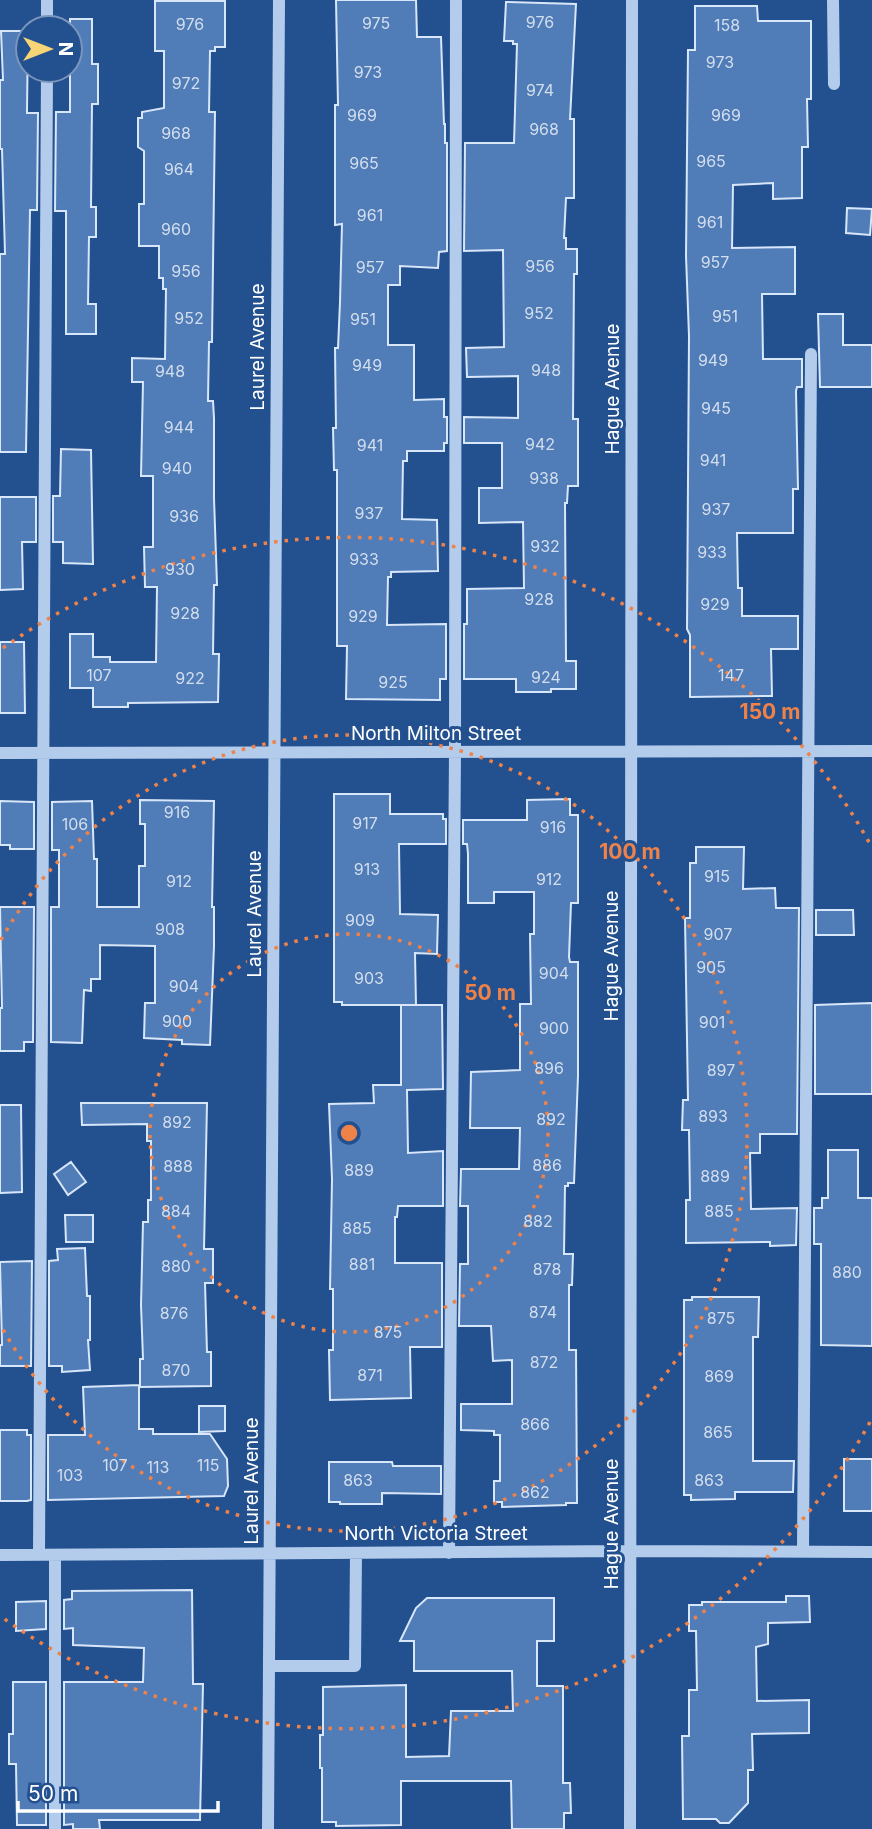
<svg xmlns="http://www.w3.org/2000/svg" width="872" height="1829" viewBox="0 0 872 1829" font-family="Inter,sans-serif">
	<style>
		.building { fill: #507cb8; stroke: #d8e6f9; stroke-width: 2 }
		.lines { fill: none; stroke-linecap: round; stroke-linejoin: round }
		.minor { stroke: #b3ccec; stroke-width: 12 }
		.ring { fill: none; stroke: #ee8249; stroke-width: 3.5; stroke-dasharray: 3.5 7 }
		.labels { text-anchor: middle; stroke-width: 6; stroke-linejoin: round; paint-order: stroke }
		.number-label { font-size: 16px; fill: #d3deed }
		.street-label { font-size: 19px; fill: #fff; stroke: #23508f }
		.centre { fill: #ee8249; stroke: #23508f; stroke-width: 3.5 }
		.ring-label { font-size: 21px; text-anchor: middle; font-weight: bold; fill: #ee8249; stroke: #23508f; stroke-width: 6; stroke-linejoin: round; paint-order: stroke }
	</style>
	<rect width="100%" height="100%" fill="#23508f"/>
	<path class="building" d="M336,0H416L417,37H441L444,124H445V143H447V251L439,252L438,268L400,266V285H388V345H414V400L444,399V417H447V443H444V451H407V461H403L402,519L437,520L438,571L391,572V577H388L387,625L446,624V679H440V700L346,699L347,646H337V470H334L333,428H336L335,348H338L340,302L342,224L335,225V105H338Z
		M155,1H225V47H215V51H210L209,112H215L212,342H209L208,401H213L214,418V498L217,585H214L213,654H219L218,702L128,703V707H93V688H70V634H93V657H110V662H156L157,587H145L144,547H153V476H141L143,382H132V358L165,359L166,289H163V278H159V246H139V204H144V151L138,147V118H142V112L164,108V51H155Z
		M506,2L576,4L570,119H574V198H566L564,238H566V249H577V274H574L573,419H578V486H568L567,503H565L566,661H576V689H551V692H516V679H464V624H467V589L524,588L523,522L479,523V488H502V443H464V417L518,418V376L467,377L466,348L504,347L503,250L464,251L465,143H514L517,44H513V41H504Z
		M695,6H757L758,21H811V99H807L808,147H802V198L773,199V183L733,185L732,248L795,247V294H762L763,359H802V387H797L796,391L798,489H793V533H737L738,588H742V616H798V649H771L772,696L690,697V635L687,629L689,336L686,256L688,50H695Z
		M70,19H92V64H98V104H92L91,207H96V237H89L88,304H96V334H66V211H55L56,112H70Z
		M1,31H28L27,110V113H38L37,210H30L26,452H0V254H5L2,149H0V80H3Z
		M847,208L872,209L870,235L846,233Z
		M818,314H843V345H872V387H820Z
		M61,449L91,450L93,564L63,563V542H53V496H60Z
		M0,497H36V542H22L23,589L0,590Z
		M0,642H24L25,713H0Z
		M334,794H390V814H443V819H446V844H399L400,914L438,915L437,954L415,953L416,1005H342V1002H334Z
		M570,799V815H578V903H571L569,957L570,962H578V1076L574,1183H568V1186H565L564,1254H573L572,1285H569V1350H576L577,1503H566V1505L502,1507V1502H494V1481H500V1435H494V1431L461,1430V1404H512V1360L493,1361L491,1326H459L460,1264H468V1206H460L461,1169H519L520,1128H470L471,1072L520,1070V1004H531L530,934H534V892H494V903H468V854L467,844H463V820H527V800Z
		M140,800L214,801L212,907H214V946L210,1045L182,1044V1040L144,1038L145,1003H155V946L100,945V979H91V991L84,990L82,1043L51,1042V907H59V850H52V802L92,801L94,859H97V907H139V866H145V824H140Z
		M0,801L34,802V849H10V845H0Z
		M696,847H744L743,889L775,888L776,908H799L797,1134H760V1153H750L751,1209L797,1208L796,1245L770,1246V1242L686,1243V1200H690L689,1130H682L683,1100H688L685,918H690V863H696Z
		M0,907H34L33,1042H24V1051H0V1008H2Z
		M816,910H853L854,935H816Z
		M872,1003V1094H815V1005Z
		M401,1005H442L443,1089L407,1090L408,1153L443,1151V1206H398L397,1217H395V1263H442V1347H410L411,1398L330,1400L329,1350H333V1289H330L332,1179L329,1104L374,1103L373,1085H401Z
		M81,1103H207L204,1249H213V1283H205L207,1352H211V1386L140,1387V1359H143L141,1305L143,1222H148V1200H151V1141H147V1124L82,1125Z
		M0,1105H21L22,1192L0,1193Z
		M828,1150H858V1198H872V1346L821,1345V1244H814V1208H822V1198H828Z
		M71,1162L86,1182L68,1195L54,1174Z
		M65,1215H93V1242H66Z
		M85,1248L87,1296H90V1340H88L90,1370L62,1372V1366H49V1261L58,1260L57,1249Z
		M32,1261L31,1366H0V1345H2L0,1262Z
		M692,1297H759L758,1337H753V1461H794L793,1492H735V1499L691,1500V1495H684V1300H692Z
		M139,1385V1429H153V1434H210L227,1459L228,1486L224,1496L48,1500V1435H85L83,1387Z
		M199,1406H225V1431L199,1432Z
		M0,1430H27V1435H31V1500L27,1501H0Z
		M844,1459H872V1511H844Z
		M329,1462H392L393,1466H441V1494L382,1493V1504H340V1502H329Z
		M192,1590L193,1684H203L200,1820H99L100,1829H73V1824L64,1825V1682H143L144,1648L73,1645V1628L64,1629V1600L72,1599V1591Z
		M786,1596H809L810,1622L768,1623V1644L756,1647L757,1701L809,1700V1733L752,1734L753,1770H748V1803L729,1823H720L716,1819H683L682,1736H689V1690H697L696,1631H689V1605H702V1602H786Z
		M427,1598H554V1641H537V1686H563V1783H570L571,1813H564V1829H512L511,1781H401V1825L336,1826V1822H322V1768H320V1735H323V1687L406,1685V1757L449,1756L451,1711H513L512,1671H414V1641H400L416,1608Z
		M46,1601V1629L16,1631V1602Z
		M13,1682H46V1825H17L16,1764H9V1734H13Z"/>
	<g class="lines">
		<path class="minor" d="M833,0L834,84
			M47,28V0
			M0,753L872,751
			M803,1551L811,354
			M449,1553L455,752L456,0
			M0,1555L631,1551L872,1552
			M39,1555L47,70
			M55,1555V1829
			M269,1666H355L356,1553
			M268,1829L279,0
			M630,1829L632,0"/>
	</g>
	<g class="ring">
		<circle cx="349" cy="1133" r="199"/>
		<path d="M1 940A398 398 0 1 1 1 1326"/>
		<path d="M870 1422A596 596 0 0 1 3 1618M3 648A596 596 0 0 1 870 844"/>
	</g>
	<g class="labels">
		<g class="number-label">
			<text x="540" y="28">976</text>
			<text x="376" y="29">975</text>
			<text x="190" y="30">976</text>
			<text x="727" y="31">158</text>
			<text x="720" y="68">973</text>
			<text x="368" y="78">973</text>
			<text x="186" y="89">972</text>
			<text x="540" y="96">974</text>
			<text x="362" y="121">969</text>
			<text x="726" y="121">969</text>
			<text x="544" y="135">968</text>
			<text x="176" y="139">968</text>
			<text x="711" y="167">965</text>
			<text x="364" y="169">965</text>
			<text x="179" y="175">964</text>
			<text x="370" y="221">961</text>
			<text x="710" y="228">961</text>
			<text x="176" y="235">960</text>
			<text x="715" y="268">957</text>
			<text x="540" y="272">956</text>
			<text x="370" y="273">957</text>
			<text x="186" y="277">956</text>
			<text x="539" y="319">952</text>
			<text x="725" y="322">951</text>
			<text x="189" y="324">952</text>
			<text x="363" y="325">951</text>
			<text x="713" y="366">949</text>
			<text x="367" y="371">949</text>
			<text x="546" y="376">948</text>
			<text x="170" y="377">948</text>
			<text x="716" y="414">945</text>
			<text x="179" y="433">944</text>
			<text x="540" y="450">942</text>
			<text x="370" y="451">941</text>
			<text x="713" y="466">941</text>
			<text x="177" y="474">940</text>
			<text x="544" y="484">938</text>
			<text x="716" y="515">937</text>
			<text x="369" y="519">937</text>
			<text x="184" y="522">936</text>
			<text x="545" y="552">932</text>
			<text x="712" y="558">933</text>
			<text x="364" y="565">933</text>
			<text x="180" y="575">930</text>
			<text x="539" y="605">928</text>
			<text x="715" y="610">929</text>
			<text x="185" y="619">928</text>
			<text x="363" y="622">929</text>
			<text x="99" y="681">107</text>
			<text x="731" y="681">147</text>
			<text x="546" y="683">924</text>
			<text x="190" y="684">922</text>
			<text x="393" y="688">925</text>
			<text x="177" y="818">916</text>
			<text x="365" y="829">917</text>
			<text x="75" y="830">106</text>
			<text x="553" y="833">916</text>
			<text x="367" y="875">913</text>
			<text x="717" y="882">915</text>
			<text x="549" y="885">912</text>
			<text x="179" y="887">912</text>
			<text x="360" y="926">909</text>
			<text x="170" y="935">908</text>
			<text x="718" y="940">907</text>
			<text x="711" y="973">905</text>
			<text x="554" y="979">904</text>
			<text x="369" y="984">903</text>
			<text x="184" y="992">904</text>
			<text x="177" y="1027">900</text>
			<text x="712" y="1028">901</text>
			<text x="554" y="1034">900</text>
			<text x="549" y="1074">896</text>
			<text x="721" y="1076">897</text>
			<text x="713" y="1122">893</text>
			<text x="551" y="1125">892</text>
			<text x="177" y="1128">892</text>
			<text x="547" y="1171">886</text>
			<text x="178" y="1172">888</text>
			<text x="359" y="1176">889</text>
			<text x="715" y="1182">889</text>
			<text x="176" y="1217">884</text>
			<text x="719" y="1217">885</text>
			<text x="538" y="1227">882</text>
			<text x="357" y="1234">885</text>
			<text x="362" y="1270">881</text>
			<text x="176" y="1272">880</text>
			<text x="547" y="1275">878</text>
			<text x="847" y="1278">880</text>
			<text x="543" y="1318">874</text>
			<text x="174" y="1319">876</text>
			<text x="721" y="1324">875</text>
			<text x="388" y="1338">875</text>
			<text x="544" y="1368">872</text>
			<text x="176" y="1376">870</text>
			<text x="370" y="1381">871</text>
			<text x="719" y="1382">869</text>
			<text x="535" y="1430">866</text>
			<text x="718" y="1438">865</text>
			<text x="115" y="1471">107</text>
			<text x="208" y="1471">115</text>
			<text x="158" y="1473">113</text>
			<text x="70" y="1481">103</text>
			<text x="358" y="1486">863</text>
			<text x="709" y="1486">863</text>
			<text x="535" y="1498">862</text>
		</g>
		<g class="street-label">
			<text transform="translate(257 347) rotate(-90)" y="7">Laurel Avenue</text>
			<text transform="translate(612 389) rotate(-90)" y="7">Hague Avenue</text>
			<text x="436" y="740">North Milton Street</text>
			<text transform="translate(254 914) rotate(-90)" y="7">Laurel Avenue</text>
			<text transform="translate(611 956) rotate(-90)" y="7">Hague Avenue</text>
			<text transform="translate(251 1481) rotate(-90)" y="7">Laurel Avenue</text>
			<text transform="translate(611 1524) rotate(-90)" y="7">Hague Avenue</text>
			<text x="436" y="1540">North Victoria Street</text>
		</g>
	</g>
	<circle cx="349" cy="1133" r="10" class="centre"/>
	<g class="ring-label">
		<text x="770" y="719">150 m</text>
		<text x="630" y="859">100 m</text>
		<text x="490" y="1000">50 m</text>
	</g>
	<g transform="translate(49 49) rotate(90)"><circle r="33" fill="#23508f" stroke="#7b96bc" stroke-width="2"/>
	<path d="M0-5L12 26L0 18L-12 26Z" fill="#f7d475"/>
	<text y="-10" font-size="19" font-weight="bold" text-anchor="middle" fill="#ffffff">N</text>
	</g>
	<path d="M18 1801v10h200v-10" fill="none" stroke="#ffffff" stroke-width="3.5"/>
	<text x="28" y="1801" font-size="21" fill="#ffffff" stroke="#23508f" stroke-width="5" paint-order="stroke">50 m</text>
</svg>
